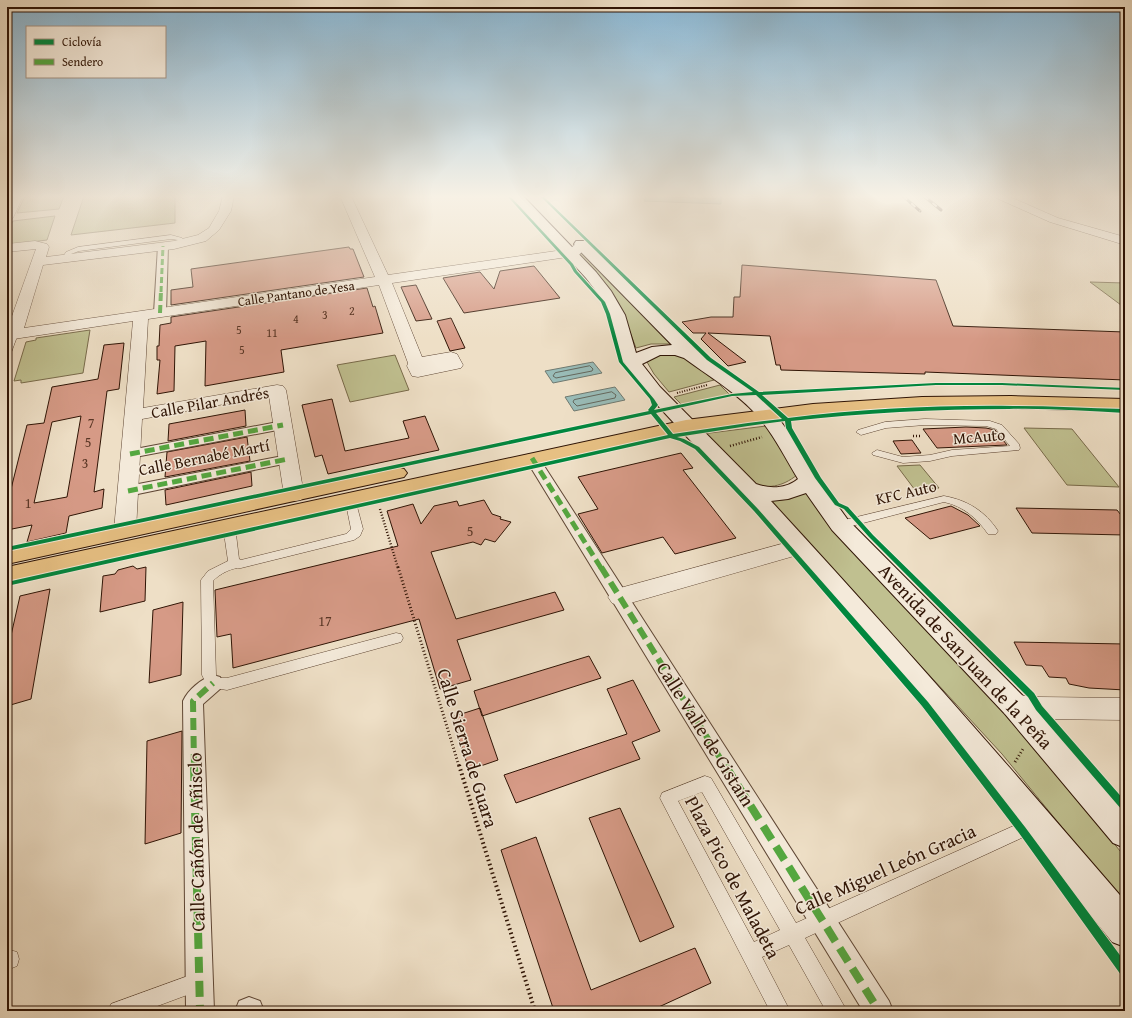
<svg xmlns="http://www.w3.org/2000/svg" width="1132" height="1018" viewBox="0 0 1132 1018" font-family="'Gentium Book Plus',serif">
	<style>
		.green { fill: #c0c090; stroke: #786a4a }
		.water { fill: #99bcb8; stroke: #6f7970 }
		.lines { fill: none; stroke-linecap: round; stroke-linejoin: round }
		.shore { stroke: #64685e; stroke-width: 1 }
		.building { fill: #d69a86; stroke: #2f1405; fill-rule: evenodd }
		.service-casing { stroke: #5f4735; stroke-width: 1 }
		.pedestrian-casing { stroke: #5f4735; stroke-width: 2 }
		.minor-casing { stroke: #5f4735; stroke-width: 1 }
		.secondary-casing { stroke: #2f1405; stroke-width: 2 }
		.primary-casing { stroke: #2f1405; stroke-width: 2 }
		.path-far3 { stroke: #2f1405; stroke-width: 2; stroke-dasharray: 1 1.5; stroke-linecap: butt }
		.path-far2 { stroke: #2f1405; stroke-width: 2.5; stroke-dasharray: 1 2; stroke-linecap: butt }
		.path-far1 { stroke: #2f1405; stroke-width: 3; stroke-dasharray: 1 2.5; stroke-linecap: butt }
		.path { stroke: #2f1405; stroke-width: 4; stroke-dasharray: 1.5 3; stroke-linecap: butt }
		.service { fill: #f4eada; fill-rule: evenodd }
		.pedestrian { fill: #f4eada; fill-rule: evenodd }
		.minor { fill: #f4eada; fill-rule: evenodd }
		.secondary { fill: #f4eada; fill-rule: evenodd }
		.primary { fill: #e7c083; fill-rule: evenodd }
		.rail-casing { stroke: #2f1405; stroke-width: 3 }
		.rail { stroke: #f4eada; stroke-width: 2; stroke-dasharray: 5.5; stroke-linecap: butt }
		.quiet-far4 { stroke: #54a840; stroke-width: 3; stroke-dasharray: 6 3; stroke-linecap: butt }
		.quiet-far3 { stroke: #54a840; stroke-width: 4; stroke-dasharray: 8 4; stroke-linecap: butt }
		.quiet-far2 { stroke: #54a840; stroke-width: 5; stroke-dasharray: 10 5; stroke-linecap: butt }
		.quiet-far1 { stroke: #54a840; stroke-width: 6; stroke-dasharray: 12 6; stroke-linecap: butt }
		.quiet { stroke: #54a840; stroke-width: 8; stroke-dasharray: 16 8; stroke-linecap: butt }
		.cycleway-casing { stroke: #f4eada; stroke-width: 2 }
		.cycleway { fill: #00873e; fill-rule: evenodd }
		.labels { text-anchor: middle; stroke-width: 3; stroke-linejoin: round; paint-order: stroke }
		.far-number-label { font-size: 12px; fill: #593625 }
		.far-street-label { font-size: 13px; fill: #2f1405; stroke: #f4eada }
		.number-label { font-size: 14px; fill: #593625 }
		.street-label { font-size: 16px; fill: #2f1405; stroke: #f4eada }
		.near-street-label { font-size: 19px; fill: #2f1405; stroke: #f4eada }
	</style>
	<rect width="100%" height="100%" fill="#eedfc6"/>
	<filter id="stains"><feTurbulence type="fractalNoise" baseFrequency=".005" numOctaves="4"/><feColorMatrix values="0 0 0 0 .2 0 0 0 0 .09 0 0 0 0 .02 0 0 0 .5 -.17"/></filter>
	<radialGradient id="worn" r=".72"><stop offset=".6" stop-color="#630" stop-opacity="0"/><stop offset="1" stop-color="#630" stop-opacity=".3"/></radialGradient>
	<path class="green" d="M25,196H64L59,209L17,213Z
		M84,196H175V223L71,235Z
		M55,216L47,240L7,245V233L13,221Z
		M585,251L676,344H651L636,348L627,324L577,254Z
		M1090,282L1125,283V308Z
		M90,330L83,373L21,383V380L14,381L26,342L36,340V338Z
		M673,354L687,359L714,380L669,392L654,374L647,362L658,355Z
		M395,355L409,390L350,402L337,365Z
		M720,385L730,395L682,405L674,397Z
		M766,426L797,475C782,487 768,489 749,484L702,434Z
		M1024,428L1072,429L1119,487L1067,485Z
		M920,465L939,488L915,490L897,466Z
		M806,490L1022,731L1125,857V904L1002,754L769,501L790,499Z"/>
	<path class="water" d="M646,196H721V204L644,201Z
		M593,362L602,373L553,383L545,371Z
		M615,387L625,400L574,411L565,397Z"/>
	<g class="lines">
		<path class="shore" d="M649,196L715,199L718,196
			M590,366L593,369L592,371L556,378L553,376L555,373Z
			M612,392L616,395L615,398L577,406L573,402L574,400Z"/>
	</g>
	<path class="building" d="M349,247L350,249H353L364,277L171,305V290L193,287L191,269Z
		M742,265L936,280L953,326L1125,332V380L925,372V374L781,370L780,365H776L770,336L708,333L746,362L728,366L701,339L706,333H693L682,322L711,317H733L734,297H740Z
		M534,266L560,298L464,313L443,278L480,272L494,289L500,271Z
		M416,285L432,319L416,321L401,287Z
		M367,288L373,307L375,306L383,333L281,350L284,372L205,386L206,341L175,346L174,391L157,394L160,360H157V346H159L160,325L171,323V317Z
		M451,318L465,348L450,351L437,321Z
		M124,343L119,389L107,391L94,492L104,489L102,508L69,516L66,533L27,542L32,525L7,530V505L27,425L44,423L52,387L98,379L104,345ZM81,416L67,497L34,503L52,422Z
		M332,399L345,451L409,438L403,421L425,416L439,450L328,474L322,455L315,457L302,405Z
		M245,410L246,426L168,441L169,424Z
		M966,427L986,428L995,430L1007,445L937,448L923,429Z
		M247,437L250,461L165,477L167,452Z
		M912,440L921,453L901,454L893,441Z
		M681,453L693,468L683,470L736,538L675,554L663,537L602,553L578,514L598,509L578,477Z
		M251,472L252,486L166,505L165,490Z
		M484,500L492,514L501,517L500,519L511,522L495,542L485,539L481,545L473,542L431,552L456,619L555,592L564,610L457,640L471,680L440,689L419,619L233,668L231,634L217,637L215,590L398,546L387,511L413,504L421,524L434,506L457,501L459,506Z
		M951,506L968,515L980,526L930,539L905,518Z
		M1016,508L1117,510L1125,520V535L1032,533Z
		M133,566L137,569L146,567L145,601L100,612L103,576L115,574L118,570Z
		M50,589L31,699L7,706V653L20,596Z
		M183,602L181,675L149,683L153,610Z
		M1014,642L1125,644V690L1089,688L1069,684L1066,678L1049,677L1042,666L1026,665Z
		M589,656L601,678L482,716L474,691Z
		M633,680L660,731L632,742L640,759L516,803L504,775L627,734L607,689Z
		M480,708L498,760L469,770L452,717Z
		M182,731L181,833L145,844L147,741Z
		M620,808L674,927L640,942L589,818Z
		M536,837L591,990L695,948L711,983L650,1011H554L501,850Z"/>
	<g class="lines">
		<g class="service-casing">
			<path id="service" d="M171,235L182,238L186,243L181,244L178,240L171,239L79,251L71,254L67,260L62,259L66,252L78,247Z
				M11,332H17L18,334L11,353L7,356V342Z
				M925,419L990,421L1002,425L1019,444L1020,448L1019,450L952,456L930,461L903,463L873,455L872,453L877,450L903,457L930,455L952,450L1010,446L996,429L986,426L925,425L886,428L861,435L856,432L858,430L885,422Z
				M350,496L355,499L363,529L360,536L354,540L241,568C233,567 219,574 213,581L216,675L217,678H227L396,633L401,634L403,638L401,642L227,690L208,687L202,675L201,580L208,571L228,561L223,526L225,523H233L235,526L239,559L241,560L346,534L351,529L345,499Z
				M944,496C967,500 985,511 998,531L996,534H988C977,518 963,506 944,502L840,529L836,528L834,525L836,522L840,521Z
				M705,776L711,778L796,923L1029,819L1035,816L1041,819L1043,824L1041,829L805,938L847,1011H826L789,945L762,957L790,1011H770L660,798L662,793ZM702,792L780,930L754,942L678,801Z
				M10,950L17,952L19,959L17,966L7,970V951Z
				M199,972L206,974L208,981L206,988L144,1011H108L111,1004Z"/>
		</g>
		<g class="pedestrian-casing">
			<path id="pedestrian" d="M163,243L168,246L166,313L160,316L154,313L158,246Z
				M283,421L288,422L290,425L288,428L130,458L125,457L123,454L125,451L130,450Z
				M532,454L537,455L539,458L889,1001L893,1011H863L525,458L527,455Z
				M288,455L293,456L295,459L293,462L128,496L122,494L120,491L122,488L128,486Z
				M213,675L220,677L223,683L220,689L203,704L214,1011H186L183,701C188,690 201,679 213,675Z
				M249,997L260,1001L264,1011H235L239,1001Z"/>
		</g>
		<g class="minor-casing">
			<path id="minor" d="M12,196H23L13,218L11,220L7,222V207Z
				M223,196H234L231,211L219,230L206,241L174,249L43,265L24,328L375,277L340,196H351L388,275L570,249C576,244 579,240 586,242L588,245L579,255L574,256L392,283L422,357L451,352L457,354L463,365L461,368L418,377L412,376L407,366L408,363L379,285L148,319L143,408L277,385L283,386L286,390L304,495L301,500L294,501L287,500L284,495L269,396L142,419L136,530L133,535L125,537L117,535L114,530L133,321L7,340V330L36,249L7,252V244L35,241L47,244L49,247L46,257L174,241L198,235L209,228L219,211Z
				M992,196H1008L1058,218L1125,237V245L1050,222Z
				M800,539L808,542L811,547L808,552L620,606L612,603L608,597L612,591L620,588Z
				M1015,695L1039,697L1125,698V720L1039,719L1015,717L1005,714L1001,706L1005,698Z"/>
		</g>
		<g class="secondary-casing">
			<path id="secondary" d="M511,196H523L596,272L611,291L625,315L636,353L652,347L672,345L576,247L574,244L576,241H586L696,350L752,391L769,405L797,444L827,491L848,520L1025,698L1125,808V848L1113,843L1005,714L832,530L806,493L788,499L771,501C892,632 1009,766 1125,901V947L1112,942L944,732L839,606L740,494L648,395L621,358L609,315L599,295L586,278ZM660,355H675L684,358C707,375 734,391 754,412C770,428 786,459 798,479C786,489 769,489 756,484L660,387L642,364Z"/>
		</g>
		<g class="primary-casing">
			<path id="primary" d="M1011,396L1125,399V411L1011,408L922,409L813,416L686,432L7,585V567L686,420L813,404L922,397Z
				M397,467L404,469L407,473L404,477L7,564V548Z"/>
		</g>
		<path class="path-far3" d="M677,393L707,385"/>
		<path class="path-far2" d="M913,436H920
			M730,446L762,437
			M380,509L398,568"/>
		<path class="path-far1" d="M398,567L459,766
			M1015,762L1023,749"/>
		<path class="path" d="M459,765L535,1011"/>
		<use href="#service" class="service"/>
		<use href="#pedestrian" class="pedestrian"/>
		<use href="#minor" class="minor"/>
		<use href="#secondary" class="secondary"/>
		<use href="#primary" class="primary"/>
		<g class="rail-casing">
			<path id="rail" d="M903,196L920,211
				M924,196L941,210"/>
		</g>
		<use href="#rail" class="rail"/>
		<path class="quiet-far4" d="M161,292L163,246"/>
		<path class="quiet-far3" d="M160,313L161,291"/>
		<path class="quiet-far2" d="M130,454L283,425
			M532,458L601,568
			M128,491L288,459"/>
		<path class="quiet-far1" d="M601,567L725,766
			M194,766L193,701L213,683"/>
		<path class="quiet" d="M194,765L200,1011
			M725,765L879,1011"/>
		<g class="cycleway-casing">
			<path id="cycleway" d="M507,196H510L573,264L577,271L605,302L610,314L623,362L654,399L658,405L654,410L732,394L753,392L707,360L540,196H543L711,358L759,392L936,383H1002L1125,388V390L1002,385H936L762,395L788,418C862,409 938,405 1013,406C1050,406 1087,408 1125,409V413C1086,411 1048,408 1009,409C936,409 863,413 791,421L792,428L821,478L839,503L848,507L873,535L1034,693L1042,706L1125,801V811L1122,810L1048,724L1036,710L1028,697L869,537L844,509L835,505L815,478L786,428L785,421L748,426L677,437L684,439L699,447L758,509L928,702L1025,827L1125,962V976L1121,975L1019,833L922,706L754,511L695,449L680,441L670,438L661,440L7,586V582L668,435L651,414L7,551V547L649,411L648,410L652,405L650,399L619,362L606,314L601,302L574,272L570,265ZM756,395L782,419L748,423L673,434L656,413L732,396Z"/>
		</g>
		<use href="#cycleway" class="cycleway"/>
	</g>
	<linearGradient id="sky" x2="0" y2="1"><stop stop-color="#88b7d5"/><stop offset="0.58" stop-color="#f7f1e5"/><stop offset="1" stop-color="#f7f1e5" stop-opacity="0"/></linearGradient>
	<rect width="1132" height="339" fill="url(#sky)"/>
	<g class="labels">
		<g class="far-number-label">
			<text x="352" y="315">2</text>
			<text x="325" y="319">3</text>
			<text x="296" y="323">4</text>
			<text x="239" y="334">5</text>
			<text x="272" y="337">11</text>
			<text x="242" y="354">5</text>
		</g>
		<g class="far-street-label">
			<text transform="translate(296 293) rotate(-8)" y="5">Calle Pantano de Yesa</text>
		</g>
		<g class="number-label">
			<text x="91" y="428">7</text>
			<text x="88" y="447">5</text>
			<text x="85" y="468">3</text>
			<text x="28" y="508">1</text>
			<text x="470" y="536">5</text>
			<text x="325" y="626">17</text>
		</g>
		<g class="street-label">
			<text transform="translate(210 402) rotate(-10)" y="6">Calle Pilar Andrés</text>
			<text transform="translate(979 436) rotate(-5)" y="6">McAuto</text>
			<text transform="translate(204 457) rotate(-11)" y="6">Calle Bernabé Martí</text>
			<text transform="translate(906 492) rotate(-13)" y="6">KFC Auto</text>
		</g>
		<g class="near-street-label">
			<text transform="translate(966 656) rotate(47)" y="7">Avenida de San Juan de la Peña</text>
			<text transform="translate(706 734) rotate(58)" y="7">Calle Valle de Gistaín</text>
			<text transform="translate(468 748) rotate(73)" y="7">Calle Sierra de Guara</text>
			<text transform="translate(196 842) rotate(-91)" y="7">Calle Cañón de Añisclo</text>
			<text transform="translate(885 869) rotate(-24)" y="7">Calle Miguel León Gracia</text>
			<text transform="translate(733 877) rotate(62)" y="7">Plaza Pico de Maladeta</text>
		</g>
	</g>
	<rect width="1132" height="1018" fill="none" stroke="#eedfc6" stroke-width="24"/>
	<rect x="8" y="8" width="1116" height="1002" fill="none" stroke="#2f1405" stroke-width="2"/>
	<rect x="12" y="12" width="1108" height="994" fill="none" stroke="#2f1405"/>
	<rect x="26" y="26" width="140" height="52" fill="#f4eada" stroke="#a59485"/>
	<rect x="34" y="39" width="20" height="6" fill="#00873e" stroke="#a59485"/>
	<text x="62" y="46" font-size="12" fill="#2f1405">Ciclovía</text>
	<rect x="34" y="59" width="20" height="6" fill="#54a840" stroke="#a59485"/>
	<text x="62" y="66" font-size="12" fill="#2f1405">Sendero</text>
	<rect width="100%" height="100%" filter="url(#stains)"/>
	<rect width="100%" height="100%" fill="url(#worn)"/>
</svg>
